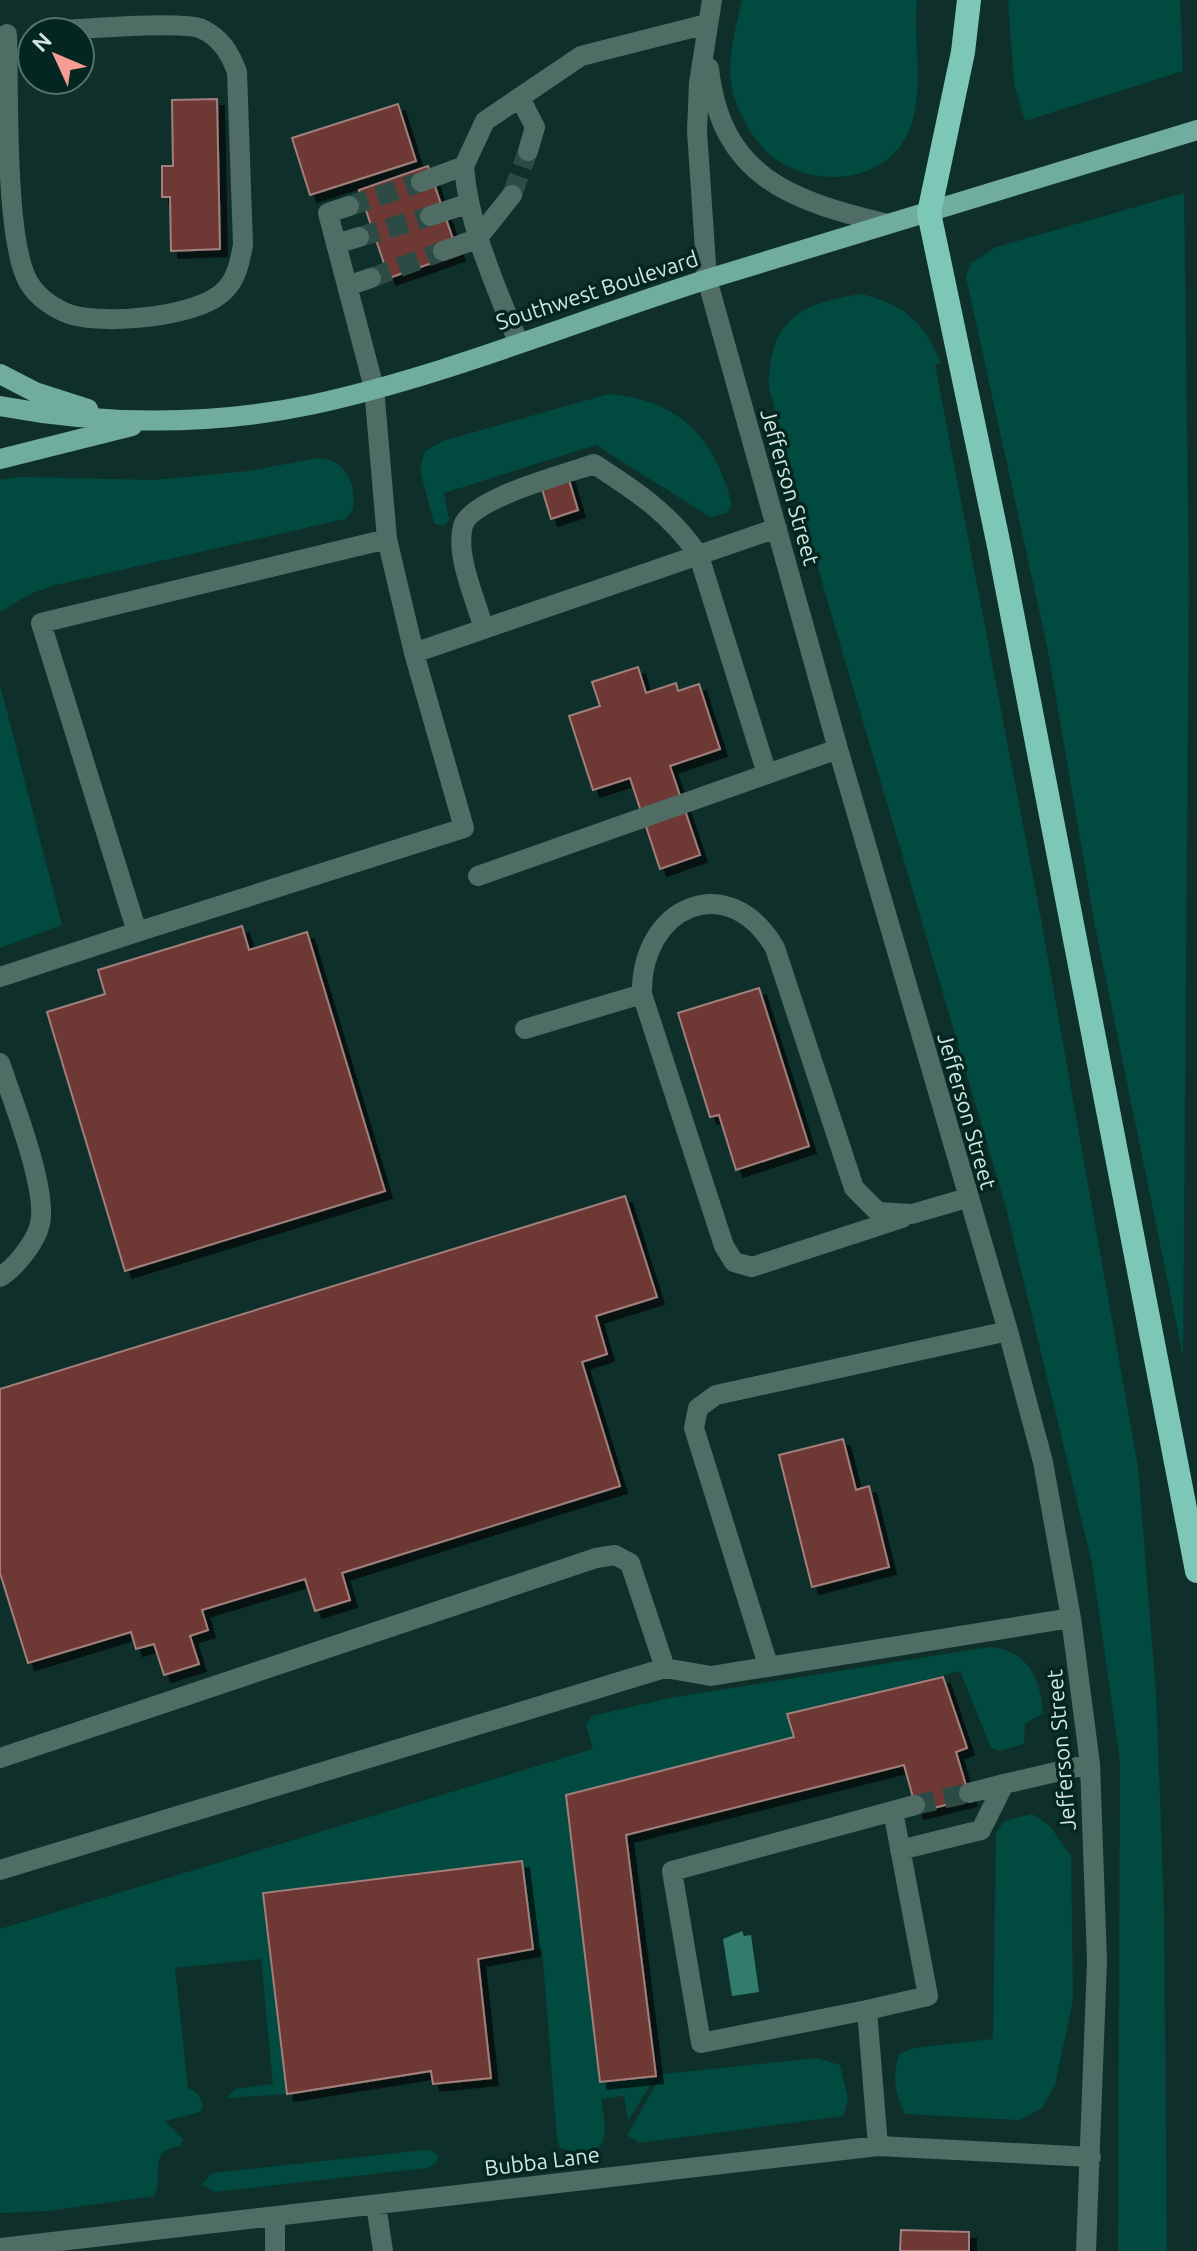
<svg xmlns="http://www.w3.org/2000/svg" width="1197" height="2251" viewBox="0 0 1197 2251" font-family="Ubuntu,sans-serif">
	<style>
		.green { fill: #004a3f }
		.water { fill: #317c6d }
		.building { fill: #6e3834; stroke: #a07f7c; stroke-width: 2; filter: url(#shadow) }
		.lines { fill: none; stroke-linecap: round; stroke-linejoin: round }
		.minor-tunnel { stroke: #2c4b45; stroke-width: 20; stroke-dasharray: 20 10; stroke-linecap: butt }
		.minor { stroke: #4f6c65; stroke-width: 20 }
		.major { stroke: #71ad9f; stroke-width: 20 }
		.highway { stroke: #7dc7b6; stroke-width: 24 }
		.labels { text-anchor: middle; stroke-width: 7; stroke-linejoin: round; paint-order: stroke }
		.street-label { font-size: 22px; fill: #d2e4df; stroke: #042620 }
	</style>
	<defs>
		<filter id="shadow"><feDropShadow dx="7" dy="7" stdDeviation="0" flood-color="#0009"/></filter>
	</defs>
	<rect width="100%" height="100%" fill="#0f302a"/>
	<path class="green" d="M742,0H917C912,44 929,106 901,145C872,186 805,186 769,154C754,140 740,116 734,97C725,63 735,33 742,0Z
		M1008,0H1180L1183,71L1025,121L1014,84Z
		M1184,193L1189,586L1183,1356L1095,926L1048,651L966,277L971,263L996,247Z
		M862,294C906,306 922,320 941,363L935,365L1041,919L1138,1467L1156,1693L1164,1910L1167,2251H1118L1120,1761L1092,1563L1005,1204L824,589L769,388C769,321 799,303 862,294Z
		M609,394C679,400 715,437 732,505L727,513L710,517L596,445L444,493L449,520L443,526L434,523L420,470L425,451L443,441Z
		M318,458C346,459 357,485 353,510L345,519L55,585L30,594L0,612V480L19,477L155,480L249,471Z
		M0,685L62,925L0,948Z
		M990,1647C1028,1651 1040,1677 1043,1713L1025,1724L1024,1744L999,1751L991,1748L960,1671L787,1714L794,1737L566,1795L600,2082L656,2076L628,2121L624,2096L601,2099C608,2136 610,2163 560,2148L557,2139L542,1948L533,1949L521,1861L263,1893L287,2094L226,2098L236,2089L273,2084L261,1959L175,1968L188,2088L198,2094L203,2106L200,2112L165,2121L183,2139L181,2146C145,2150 165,2177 154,2196L48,2211L0,2213V1929L593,1749L586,1725L592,1716L669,1698Z
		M1032,1814L1049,1825L1071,1856L1073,2000L1055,2085L1042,2108L1020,2120L905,2114C895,2095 892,2075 899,2054L913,2048L993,2039L996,1833L1004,1821Z
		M817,2058L840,2065L848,2099L843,2116L639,2143L627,2135L662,2074Z
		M425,2150L433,2151L438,2157L435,2164L427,2168L214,2192L202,2184L213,2173Z"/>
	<path class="water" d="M742,1931L744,1936L751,1935L759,1992L732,1996L723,1939Z"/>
	<path class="building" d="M217,99L220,249L171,251L170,197H162V166H173L172,100Z
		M398,104L416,161L310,195L292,138Z
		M428,166L458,254L389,278L359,190Z
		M566,470L578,510L551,519L539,479Z
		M638,667L646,693L676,683L678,691L699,684L720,749L670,766L700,855L660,869L630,778L593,790L569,716L600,706L592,682Z
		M242,926L249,950L307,932L385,1191L125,1271L47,1012L105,994L98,970Z
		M759,988L809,1146L736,1170L719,1115L710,1117L678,1013Z
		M625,1196L657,1297L596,1316L607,1354L582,1362L620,1486L342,1573L350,1600L315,1611L305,1579L202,1610L208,1630L190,1636L199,1664L164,1675L154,1644L136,1649L131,1632L28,1663L0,1573V1389Z
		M843,1439L856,1490L869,1486L889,1567L812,1587L779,1455Z
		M943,1677L967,1748L956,1752L970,1799L917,1812L904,1765L626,1835L656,2076L600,2082L566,1795L794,1737L787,1714Z
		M522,1861L533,1949L478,1959L491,2078L433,2084L431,2071L287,2094L263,1893Z
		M901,2230L969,2232V2251H900Z"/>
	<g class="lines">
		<path class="minor-tunnel" d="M512,195L528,151
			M349,206L421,182
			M359,237L430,216
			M371,278L443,251
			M915,1805L969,1793"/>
		<path class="minor" d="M712,0L699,83L697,131L707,279L838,749L1008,1331L1043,1462L1071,1618L1090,1764L1097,1961L1086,2251
			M7,34C9,88 4,242 29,283C38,298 56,310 72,315C107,325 200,317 225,290C237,278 240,261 243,245L237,72C230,53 221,38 202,29C181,20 69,30 39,32
			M709,68C721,178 792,201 888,224
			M521,100L535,127L528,151
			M464,166L485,121L581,56L707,24
			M421,182L464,166C469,229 495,284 518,342
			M430,216L467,204
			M336,244L359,237
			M443,251L477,239L512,195
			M347,286L371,278
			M484,629C476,600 455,556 463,526C471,498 566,474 594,464C636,491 671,514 699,556L767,774
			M414,653L777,528
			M478,876L838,749
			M137,932L464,828L414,653L387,539
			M0,977L137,932L41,623L387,539L374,388L328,213L349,206
			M642,994L724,1246L734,1262L752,1267L902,1218
			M525,1029L642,994C640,907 728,867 775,948L854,1188L878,1212L912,1214L967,1198
			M0,1063C12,1099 48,1189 40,1224C36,1242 15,1268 0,1277
			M768,1665L694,1428L698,1408L716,1395L1008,1331
			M665,1668L711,1676L1071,1618
			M0,1758L596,1558L615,1555L630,1563L665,1668L0,1870
			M969,1793L1004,1784
			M893,1811L915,1805
			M900,1850L981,1830L1004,1784L1090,1764
			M867,2010L701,2043L672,1871L893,1811L928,1996L867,2010L878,2146
			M376,2205L383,2251
			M0,2248L878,2146L1091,2157
			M275,2251V2217"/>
		<path class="major" d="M0,374L35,392L88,409
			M0,406C101,425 209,426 310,405C445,376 576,321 708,279C871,228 1034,179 1197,130
			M0,459L132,426"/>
		<path class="highway" d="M969,0L963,52L929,213L999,546L1197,1571"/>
	</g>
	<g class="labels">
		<g class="street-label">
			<text transform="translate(597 290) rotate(-18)" y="8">Southwest Boulevard</text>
			<text transform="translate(790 487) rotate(74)" y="8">Jefferson Street</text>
			<text transform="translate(967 1111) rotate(74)" y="8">Jefferson Street</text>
			<text transform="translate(1061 1750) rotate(-95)" y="8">Jefferson Street</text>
			<text transform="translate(542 2161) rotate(-7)" y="8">Bubba Lane</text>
		</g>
	</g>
	<g transform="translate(56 56) rotate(314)"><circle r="38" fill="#042620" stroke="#56726c" stroke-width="2"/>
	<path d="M0-6L14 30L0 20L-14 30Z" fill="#f59c94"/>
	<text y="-12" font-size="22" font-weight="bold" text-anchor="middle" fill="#d2e4df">N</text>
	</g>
</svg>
